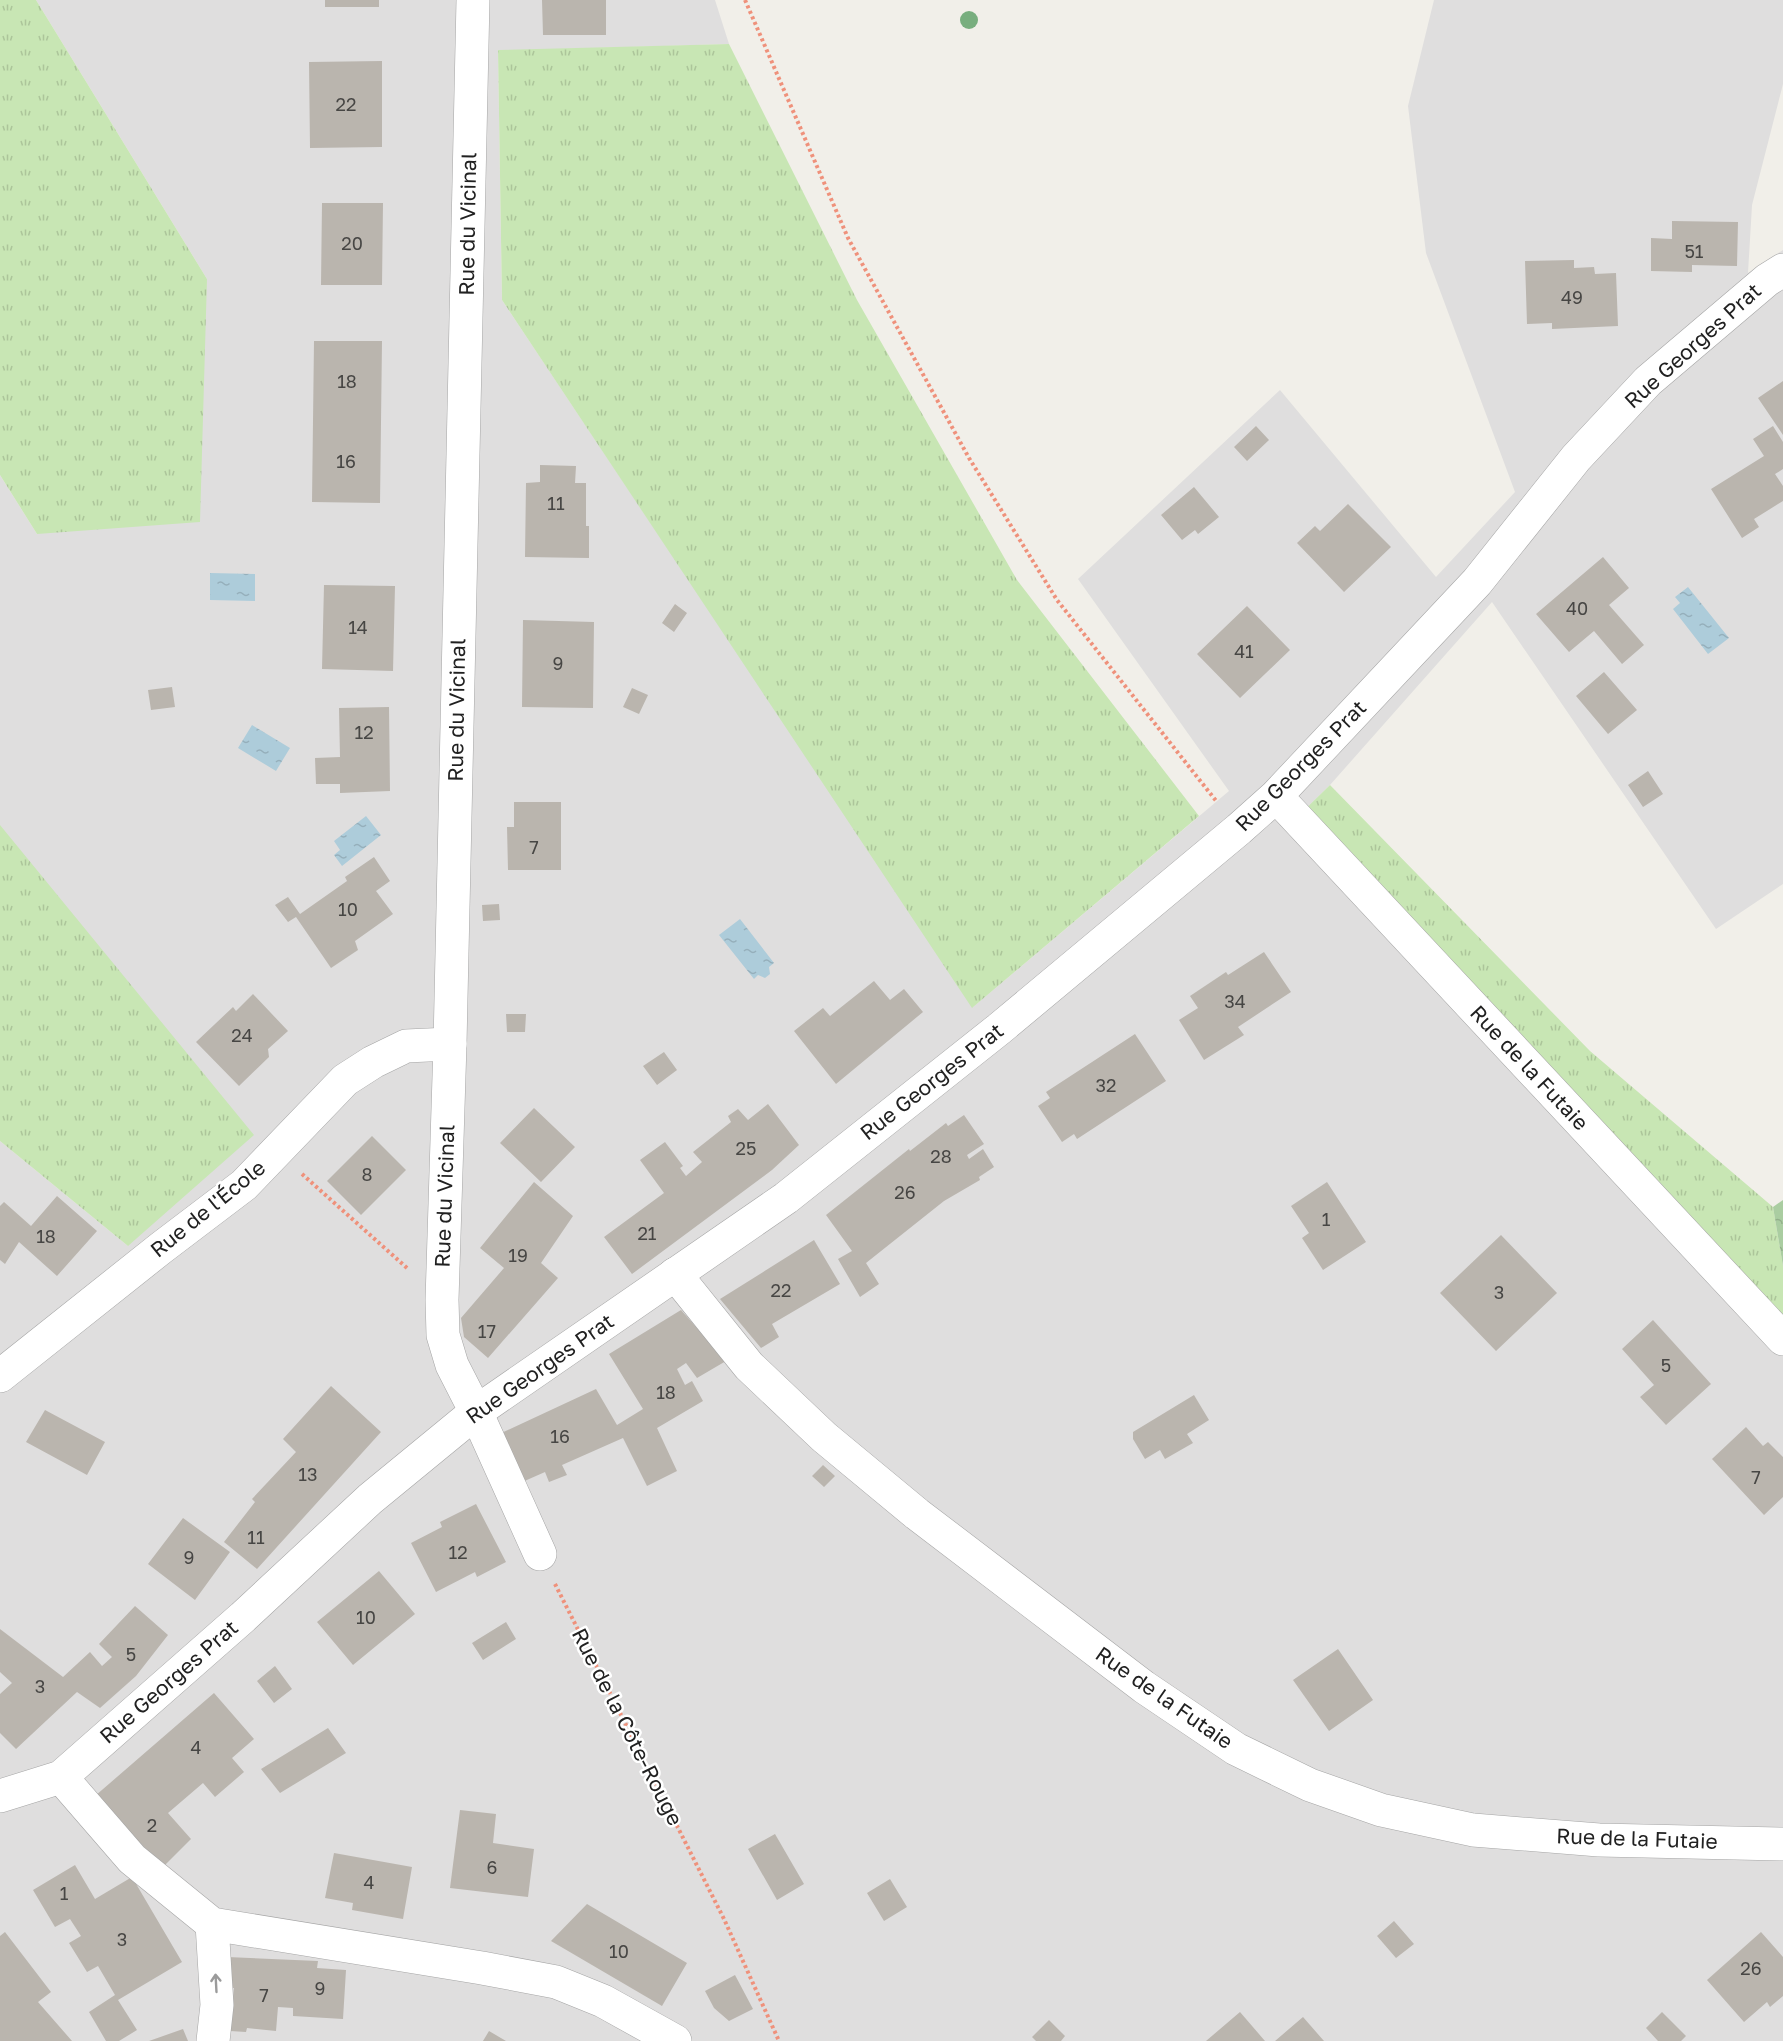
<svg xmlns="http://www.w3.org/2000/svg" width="1783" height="2041" viewBox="0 0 1783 2041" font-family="'Golos Text',sans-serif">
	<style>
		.residential { fill: #dfdede }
		.grass { fill: url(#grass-tufts) }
		.forest { fill: url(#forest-crowns) }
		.water { fill: url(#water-ripples) }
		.building { fill: #bab5ae }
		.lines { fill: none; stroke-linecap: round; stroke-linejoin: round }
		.minor-casing { stroke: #a5a5a5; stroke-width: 34 }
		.tertiary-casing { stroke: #a5a5a5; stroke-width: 34 }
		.path { stroke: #ef917b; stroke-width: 4; stroke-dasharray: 3 3; stroke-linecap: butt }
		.minor { stroke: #fff; stroke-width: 33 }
		.tertiary { stroke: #fff; stroke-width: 33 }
		.tree { fill: #78ae7e }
		.oneway { stroke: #9b9b9b }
		.labels { text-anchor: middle; stroke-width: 5; stroke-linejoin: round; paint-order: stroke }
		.number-label { font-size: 18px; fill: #474644 }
		.street-label { font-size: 21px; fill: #212121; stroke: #fff }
	</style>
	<defs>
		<pattern id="grass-tufts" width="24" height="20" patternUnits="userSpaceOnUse" patternTransform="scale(1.5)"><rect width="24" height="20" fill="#c8e6b4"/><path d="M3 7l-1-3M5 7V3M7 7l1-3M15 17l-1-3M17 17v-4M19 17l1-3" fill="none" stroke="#acc59a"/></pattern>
		<pattern id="forest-crowns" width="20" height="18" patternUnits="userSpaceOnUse" patternTransform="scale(1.5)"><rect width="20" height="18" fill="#aacda1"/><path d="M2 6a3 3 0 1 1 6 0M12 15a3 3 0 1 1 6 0" fill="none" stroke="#92b08a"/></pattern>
		<pattern id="water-ripples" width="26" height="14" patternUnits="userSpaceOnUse" patternTransform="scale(1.5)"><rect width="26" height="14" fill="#adccda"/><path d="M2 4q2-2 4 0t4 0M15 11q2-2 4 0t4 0" fill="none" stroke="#95afbb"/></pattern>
	</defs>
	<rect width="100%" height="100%" fill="#f1efe9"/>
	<path class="residential" d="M36,0H715L729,44L498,51L502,300L973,1007L1229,791L1078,579L1280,390L1436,577L1515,492L1426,253L1408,106L1434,0H1783V84L1752,205L1748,273L1783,250V884L1716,929L1492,602L1330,785L1296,818L1783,1339V2041H0V1141L128,1246L0,826V475L37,534L207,279Z"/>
	<path class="grass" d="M0,0H36L207,279L200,522L37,534L0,475Z
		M729,44L857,300L1017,580L1199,816L972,1008L502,300L498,50Z
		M1330,785L1590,1051L1773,1207L1783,1266V1339L1296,818Z
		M0,825L254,1135L128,1246L0,1141Z"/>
	<path class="forest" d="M1783,1200V1266L1773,1207Z"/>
	<path class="water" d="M210,573L255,574V601L210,600Z
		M1688,587L1729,638L1708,654L1673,609L1680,603L1675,597Z
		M252,725L290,748L276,771L238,748Z
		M366,816L381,835L342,866L334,855L340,850L334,841Z
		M740,919L774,963L769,967L770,974L765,978L758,975L754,979L719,935Z"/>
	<path class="building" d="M325,0H379V7H325Z
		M542,0H606V35H543Z
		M382,61V147L310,148L309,62Z
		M322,203H383L382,285H321Z
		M1672,221L1738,222L1737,266L1692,265V272L1651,271V238L1672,239Z
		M1574,260V268L1594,267L1595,274L1616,273L1618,326L1552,329V323L1527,324L1525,261Z
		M314,341H382L380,503L312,502Z
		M1783,381V435L1758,398Z
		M1256,426L1269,440L1247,461L1234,447Z
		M1773,426L1783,442V469L1775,474L1783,486V501L1754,519L1759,527L1742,538L1711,489L1764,456L1753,439Z
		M540,465L576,466L575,483H586V526H589V558L525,557L526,483L540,482Z
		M1194,487L1219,517L1198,534L1195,530L1182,540L1161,515Z
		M1348,504L1391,547L1344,592L1297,543L1315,526L1320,531Z
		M1603,557L1629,588L1609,605L1644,645L1622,664L1594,631L1569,652L1536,614Z
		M324,585L395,586L393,671L322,669Z
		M675,604L687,613L674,632L662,623Z
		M1247,606L1290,650L1240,698L1197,654Z
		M523,620L594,622L593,708L522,707Z
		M1604,672L1637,710L1608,734L1576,696Z
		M172,687L175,707L151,710L148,690Z
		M632,688L648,695L639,714L623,707Z
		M389,707L390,791L340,793V784H316L315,758L340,757L339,708Z
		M1648,771L1663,794L1643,807L1628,785Z
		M514,802H561V870H508L507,827H514Z
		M374,857L390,881L376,891L393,914L355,941L358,950L331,968L296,917L288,922L275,905L288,897L300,914L347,881L345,877Z
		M499,904L500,920L483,921L482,905Z
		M1264,952L1291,992L1238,1027L1244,1035L1204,1060L1179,1020L1198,1008L1190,996L1226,972L1228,975Z
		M874,981L890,1000L904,989L923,1012L836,1084L794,1031L823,1008L830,1016Z
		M253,994L288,1031L268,1049L269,1057L239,1086L196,1042L233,1007L236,1011Z
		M506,1014H526L525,1032H507Z
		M1135,1034L1166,1081L1077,1139L1074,1134L1062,1142L1038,1106L1050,1098L1046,1092Z
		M664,1052L677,1070L657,1085L643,1066Z
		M768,1104L799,1145L772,1170L632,1274L604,1237L664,1193L640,1160L665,1142L683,1166L680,1168L686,1176L702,1162L693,1152L731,1122L728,1116L738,1109L748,1120Z
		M534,1108L575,1147L541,1182L500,1143Z
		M964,1115L984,1144L967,1155L969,1159L983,1149L994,1167L979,1177L980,1180L944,1201L866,1263L879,1284L860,1297L838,1259L852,1251L826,1215L909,1149L910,1151L946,1123L948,1126Z
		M372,1136L406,1170L361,1215L327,1181Z
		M534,1182L573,1216L541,1263L558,1278L488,1358L464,1337L461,1318L504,1268L480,1248Z
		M1327,1182L1366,1242L1323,1270L1302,1238L1309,1233L1291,1206Z
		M57,1196L97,1231L57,1276L19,1242L5,1264L0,1260V1206L4,1202L31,1226Z
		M1501,1235L1557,1293L1496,1351L1440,1293Z
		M814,1240L840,1284L772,1324L779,1337L761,1348L720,1299Z
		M681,1310L726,1361L697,1378L686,1363L677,1369L685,1385L692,1381L703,1401L657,1428L677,1471L647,1486L623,1438L562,1465L567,1475L549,1482L545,1472L520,1483L497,1435L596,1389L617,1425L643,1409L609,1354Z
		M1653,1320L1711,1384L1666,1425L1640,1397L1654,1385L1622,1349Z
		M331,1386L381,1432L257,1569L224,1542L255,1502L252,1499L296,1452L283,1439Z
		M1194,1395L1209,1420L1187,1434L1193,1443L1165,1459L1160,1450L1145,1459L1133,1439V1432Z
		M45,1410L105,1442L87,1475L26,1442Z
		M1746,1427L1763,1446L1768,1442L1783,1457V1497L1764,1515L1712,1459Z
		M823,1465L835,1476L824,1487L812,1476Z
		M476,1504L506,1562L477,1577L475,1572L436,1592L411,1543L442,1527L440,1522Z
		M183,1518L230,1552L195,1600L148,1564Z
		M379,1571L415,1614L353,1665L317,1622Z
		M135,1606L168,1635L136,1676L100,1708L77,1692L16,1749L0,1733V1694L12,1683L0,1672V1629L63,1677L90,1652L102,1666L112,1657L99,1644Z
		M506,1622L516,1639L483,1660L472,1643Z
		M1338,1649L1373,1700L1329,1731L1293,1680Z
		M275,1666L292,1689L274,1703L257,1681Z
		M214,1693L254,1739L232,1758L244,1772L215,1797L203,1783L168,1813L191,1839L163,1867L95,1796Z
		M328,1728L346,1753L280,1793L261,1769Z
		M460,1810L496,1814L493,1843L534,1849L528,1897L450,1888Z
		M775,1834L804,1884L777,1900L748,1849Z
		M334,1853L412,1867L403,1919L352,1910L353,1903L325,1898Z
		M75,1865L95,1899L132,1877L182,1962L118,2000L137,2030L119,2041H106L89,2012L115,1995L98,1966L87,1972L69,1943L81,1936L70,1919L55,1927L33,1890Z
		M890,1879L907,1907L884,1921L867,1893Z
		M587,1904L687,1963L662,2006L551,1941Z
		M1394,1921L1414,1944L1396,1958L1377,1936Z
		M5,1932L51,1992L38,2002L72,2041H0V1936Z
		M1761,1932L1783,1957V1996L1770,2007L1767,2002L1744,2022L1707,1980Z
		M227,1957L318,1961L317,1968L346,1970L343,2019L293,2016V2008L278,2007L276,2031L247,2028L246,2032L230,2031L234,1988H226Z
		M735,1975L753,2009L729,2021L714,2008L705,1991Z
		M1240,2012L1265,2041H1206Z
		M1662,2012L1686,2036L1681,2041H1658L1646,2028Z
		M1303,2017L1324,2041H1275Z
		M1049,2020L1065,2036L1061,2041H1036L1032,2037Z
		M183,2029L188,2041H149Z
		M489,2031L506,2041H483Z"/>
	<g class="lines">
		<g class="minor-casing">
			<path id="minor" d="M675,1274L749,1366L824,1437L917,1514L1144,1687L1236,1749L1310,1785L1381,1810L1473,1830L1599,1840L1783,1844
				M0,1376L161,1248L244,1185L345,1080L373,1062L406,1046L450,1044
				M476,1412L540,1554
				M61,1777L132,1859L212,1924L482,1968L556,1982L603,2001L675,2041
				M212,1924L217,2005L213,2041"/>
		</g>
		<g class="tertiary-casing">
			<path id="tertiary" d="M473,0L450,1044L442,1300L443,1335L452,1365L476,1412
				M1276,796L1783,1339
				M0,1796L61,1777L243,1617L370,1499L476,1412L786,1198L999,1029L1239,829L1276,796L1477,582L1576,458L1648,381L1767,280L1783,270"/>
		</g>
		<path class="path" d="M745,0L848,238L969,458L1057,600L1217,802
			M302,1174L408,1269
			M555,1584L724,1919L779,2041"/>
		<use href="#minor" class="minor"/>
		<use href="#tertiary" class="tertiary"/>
	</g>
	<circle class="tree" cx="969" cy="20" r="9"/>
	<defs><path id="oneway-shaft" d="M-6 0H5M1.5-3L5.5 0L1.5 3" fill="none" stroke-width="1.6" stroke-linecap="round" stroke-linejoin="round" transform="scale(1.5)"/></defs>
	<use class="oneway" href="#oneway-shaft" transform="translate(216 1983) rotate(-93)"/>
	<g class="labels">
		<g class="number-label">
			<text x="346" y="111">22</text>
			<text x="352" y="250">20</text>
			<text x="1694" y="258">51</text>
			<text x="1572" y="304">49</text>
			<text x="347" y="388">18</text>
			<text x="346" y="468">16</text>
			<text x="556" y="510">11</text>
			<text x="1577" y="615">40</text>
			<text x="358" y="634">14</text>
			<text x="1244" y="658">41</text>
			<text x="558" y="670">9</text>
			<text x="364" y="739">12</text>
			<text x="534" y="854">7</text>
			<text x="348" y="916">10</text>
			<text x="1235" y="1008">34</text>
			<text x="242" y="1042">24</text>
			<text x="1106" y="1092">32</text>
			<text x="746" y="1155">25</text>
			<text x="941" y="1163">28</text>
			<text x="367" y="1181">8</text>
			<text x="905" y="1199">26</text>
			<text x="1326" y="1226">1</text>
			<text x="647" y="1240">21</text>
			<text x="46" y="1243">18</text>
			<text x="518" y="1262">19</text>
			<text x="781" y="1297">22</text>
			<text x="1499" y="1299">3</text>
			<text x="487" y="1338">17</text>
			<text x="1666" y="1372">5</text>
			<text x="666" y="1399">18</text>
			<text x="560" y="1443">16</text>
			<text x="308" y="1481">13</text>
			<text x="1756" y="1484">7</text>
			<text x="256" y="1544">11</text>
			<text x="458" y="1559">12</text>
			<text x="189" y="1564">9</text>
			<text x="366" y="1624">10</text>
			<text x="131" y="1661">5</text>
			<text x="40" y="1693">3</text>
			<text x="196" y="1754">4</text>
			<text x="152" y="1832">2</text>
			<text x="492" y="1874">6</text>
			<text x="369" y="1889">4</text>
			<text x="64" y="1900">1</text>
			<text x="122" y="1946">3</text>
			<text x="619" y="1958">10</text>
			<text x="1751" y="1975">26</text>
			<text x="320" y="1995">9</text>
			<text x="264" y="2002">7</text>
		</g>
		<g class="street-label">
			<text transform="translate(468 224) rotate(-89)" y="7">Rue du Vicinal</text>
			<text transform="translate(1693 346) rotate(-42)" y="7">Rue Georges Prat</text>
			<text transform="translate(457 710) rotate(-89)" y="7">Rue du Vicinal</text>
			<text transform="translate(1301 766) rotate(-45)" y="7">Rue Georges Prat</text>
			<text transform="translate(1529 1068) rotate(47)" y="7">Rue de la Futaie</text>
			<text transform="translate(932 1082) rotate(-38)" y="7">Rue Georges Prat</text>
			<text transform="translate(445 1196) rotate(-88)" y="7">Rue du Vicinal</text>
			<text transform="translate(208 1209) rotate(-39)" y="7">Rue de l'École</text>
			<text transform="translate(540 1369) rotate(-35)" y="7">Rue Georges Prat</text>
			<text transform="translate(169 1682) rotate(-41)" y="7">Rue Georges Prat</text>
			<text transform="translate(1164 1698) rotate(35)" y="7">Rue de la Futaie</text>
			<text transform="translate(627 1727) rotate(63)" y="7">Rue de la Côte-Rouge</text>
			<text transform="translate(1637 1839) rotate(2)" y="7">Rue de la Futaie</text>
		</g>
	</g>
</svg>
